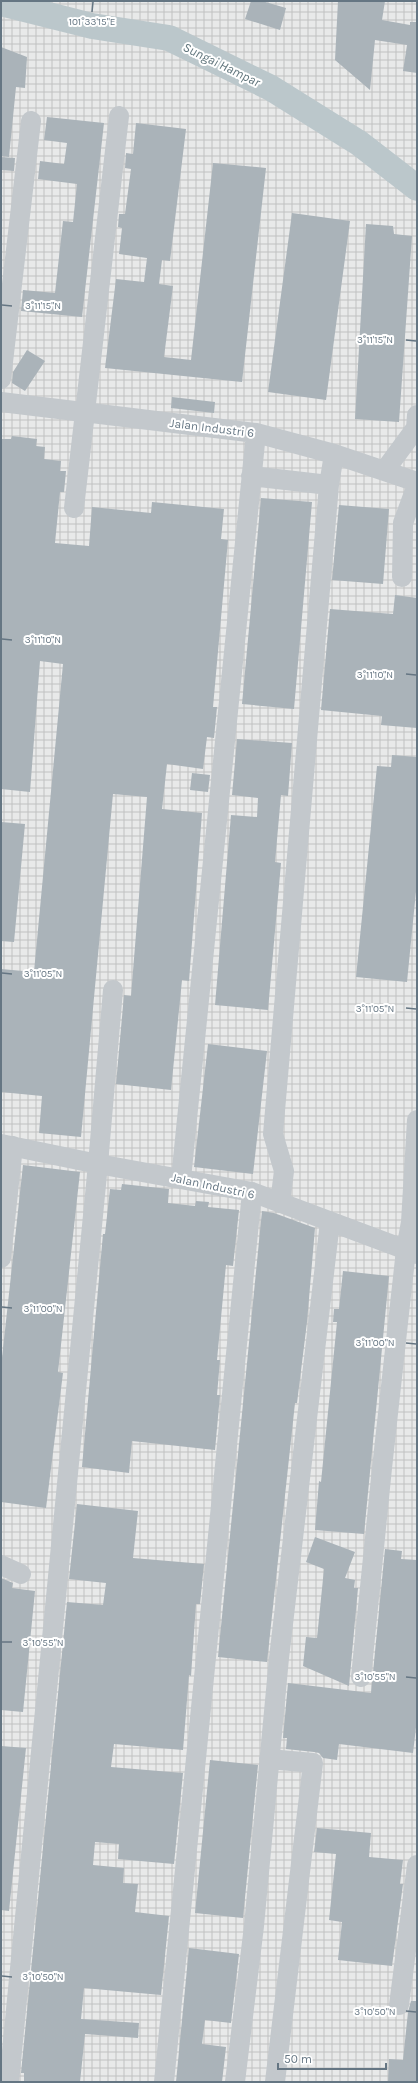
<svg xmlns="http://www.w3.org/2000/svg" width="418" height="2083" viewBox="0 0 418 2083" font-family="Karla,sans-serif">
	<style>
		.industrial { fill: url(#industrial-grid) }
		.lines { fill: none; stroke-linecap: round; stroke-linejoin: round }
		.river { stroke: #bbc7cb; stroke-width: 26 }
		.building { fill: #aab3b9 }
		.minor { stroke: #c3c8cc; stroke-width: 20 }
		.ticks { fill: none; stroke: #657683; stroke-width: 1.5 }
		.labels { text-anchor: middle; stroke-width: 4; stroke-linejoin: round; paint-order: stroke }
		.street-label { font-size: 12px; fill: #657683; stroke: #fff }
		.water-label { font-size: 13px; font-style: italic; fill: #60757c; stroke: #fff }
		.ticks-label { font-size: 10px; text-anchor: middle; fill: #657683; stroke: #fff; stroke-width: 4; stroke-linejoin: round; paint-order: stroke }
	</style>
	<defs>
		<pattern id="industrial-grid" width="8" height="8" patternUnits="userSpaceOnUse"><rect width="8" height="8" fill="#e8e9e9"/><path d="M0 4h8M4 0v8" fill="none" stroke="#c0c1c2"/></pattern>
	</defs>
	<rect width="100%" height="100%" fill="#fafaf8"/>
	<path class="industrial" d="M1,1H417V2082H1Z"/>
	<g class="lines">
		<path class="river" d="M1,3L92,26L169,38L271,88L359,143L417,188"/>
	</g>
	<path class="building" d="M251,1H262L286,8L280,30L245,19Z
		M338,1H385L382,20L410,25V22H417V73L403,71L407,45L375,40L370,90L335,60Z
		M1,47L27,57L25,88L16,87L9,157L1,156Z
		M47,117L104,123L82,317L21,311L23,290L55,293L63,221L73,222L77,184L38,179L40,161L64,164L67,143L44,140Z
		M136,123L186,129L170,261L162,260L159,284L173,286L164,357L191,360L213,163L266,168L242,382L105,368L116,279L144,282L147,258L119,254L122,228L118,227L119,214H125L131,169L125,168L126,153L133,154Z
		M1,157L15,158L14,171L1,170Z
		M292,213L350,221L326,400L268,392Z
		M366,224L393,226L394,234L412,236L399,422L355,419Z
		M27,350L45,361L25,391L12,383L13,372Z
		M172,397L215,402L214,413L171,408Z
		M12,436L37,439L36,446L45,447L44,459L61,461L60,471H66L64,492H60L55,543L89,546L92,507L151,513L152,502L224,509L221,539L228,540L213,707H217L214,738L207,737L203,769L167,764L162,809L202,813L189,981L182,980L171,1090L116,1084L124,995L131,996L147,797L113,794L81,1137L39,1133L42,1096L1,1092V969L34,972L63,664L40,661L30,792L1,789V439H11Z
		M261,498L312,502L294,709L242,704Z
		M339,505L389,509L383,584L332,580Z
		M395,595L417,598V728L381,725L382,716L321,710L330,609L393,614Z
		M237,739L292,743L288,796L281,795L275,862L281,863L268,1010L215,1005L231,815L257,817L258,798L232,795Z
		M392,755L417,757V881L407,982L356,977L377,766L391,767Z
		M192,773L210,775L208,792L190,790Z
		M1,822L25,824L14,942L1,941Z
		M208,1044L267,1051L253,1174L194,1167Z
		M23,1165L80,1172L58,1372L63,1373L46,1508L1,1502V1367Z
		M122,1184L169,1189L168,1203L195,1206L196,1201L209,1202L208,1207L239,1210L233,1266L226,1265L217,1360H220L217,1395H220L215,1450L132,1441L129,1473L82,1467L103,1234H105L110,1189L121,1190Z
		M262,1211L274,1213L315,1228L307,1322L297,1403H295L267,1662L218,1657Z
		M343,1271L389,1276L364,1534L315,1530L319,1481L321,1482L337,1322H333L334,1309H339Z
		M77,1504L138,1511L133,1558L204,1564L200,1604H196L191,1676L189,1675L183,1750L114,1744L111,1767L183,1773L174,1864L118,1859L119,1844L95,1842L93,1865L124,1868L123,1883L138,1884L135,1912L169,1916L161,1995L84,1988L81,2019L139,2023L138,2038L85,2034L80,2082H24V2073H21L67,1602L103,1605L106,1583L69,1579Z
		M315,1537L355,1552L345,1578L355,1580L354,1588H358L349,1686L303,1666L306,1637L317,1638L324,1569L306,1562Z
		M385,1549L402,1551L401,1559L417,1560V1719L413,1753L339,1744L337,1760L323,1758L319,1753L314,1752L286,1749L287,1738H283L288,1683L371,1693Z
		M1,1578L13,1583L12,1588L35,1591L23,1712L1,1710Z
		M1,1746L26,1748L9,1911L1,1910Z
		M210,1760L258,1765L243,1918L195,1913Z
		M317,1828L371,1833L369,1857L403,1860L400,1884H403L392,1966L338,1960L342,1922L329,1920L336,1854L314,1852Z
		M189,1948L239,1954L231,2023L205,2020L202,2044L226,2047L222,2082H176Z
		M411,2001H417V2082H388L389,2059L403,2060L408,2012Z"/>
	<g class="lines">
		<path class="minor" d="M1,379L31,121
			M1,402L256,433L334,454L417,482
			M385,470L416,428L417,415
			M251,476L329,485
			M74,508L119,116
			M402,577L403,523L417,485
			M1,1144L98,1164L252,1192L417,1254
			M181,1179L256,433
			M280,1203L284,1171L273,1134L329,485L334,454
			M1,1258L13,1146
			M1,1565L21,1574
			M361,1677L382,1468L406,1250L411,1222L417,1120
			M269,1759L313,1763L275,2082
			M399,2005L417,1865
			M9,2082L98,1164L113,990
			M164,2082L252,1192
			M235,2082L254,1926L279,1658L330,1222"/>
	</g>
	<path class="ticks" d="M92,12L93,2M2,305L12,306M406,340L416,341M2,639L12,640M406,674L416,675M2,973L12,974M406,1008L416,1009M2,1307L12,1308M406,1343L416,1344M2,1642H12M406,1677L416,1678M2,1976L12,1977M406,2011L416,2012"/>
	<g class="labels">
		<g class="street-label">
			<text transform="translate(212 428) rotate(7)" y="4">Jalan Industri 6</text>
			<text transform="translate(213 1186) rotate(12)" y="4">Jalan Industri 6</text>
		</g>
		<g class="water-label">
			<text transform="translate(222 64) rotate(26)" y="5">Sungai Hampar</text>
		</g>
	</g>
	<g class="ticks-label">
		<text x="92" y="25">101°33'15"E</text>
		<text x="43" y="309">3°11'15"N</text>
		<text x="375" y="343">3°11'15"N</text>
		<text x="43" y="643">3°11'10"N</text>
		<text x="375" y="678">3°11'10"N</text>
		<text x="43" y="977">3°11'05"N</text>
		<text x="375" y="1012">3°11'05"N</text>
		<text x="43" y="1312">3°11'00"N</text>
		<text x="375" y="1346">3°11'00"N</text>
		<text x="43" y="1646">3°10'55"N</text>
		<text x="375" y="1680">3°10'55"N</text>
		<text x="43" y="1980">3°10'50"N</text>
		<text x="375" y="2015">3°10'50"N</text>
	</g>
	<rect width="418" height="2083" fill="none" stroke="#657683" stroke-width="4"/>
	<path d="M278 2063v6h108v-6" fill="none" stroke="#657683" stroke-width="2"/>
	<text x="284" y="2063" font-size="12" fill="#657683" stroke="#ffffff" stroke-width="3" paint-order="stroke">50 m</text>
</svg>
